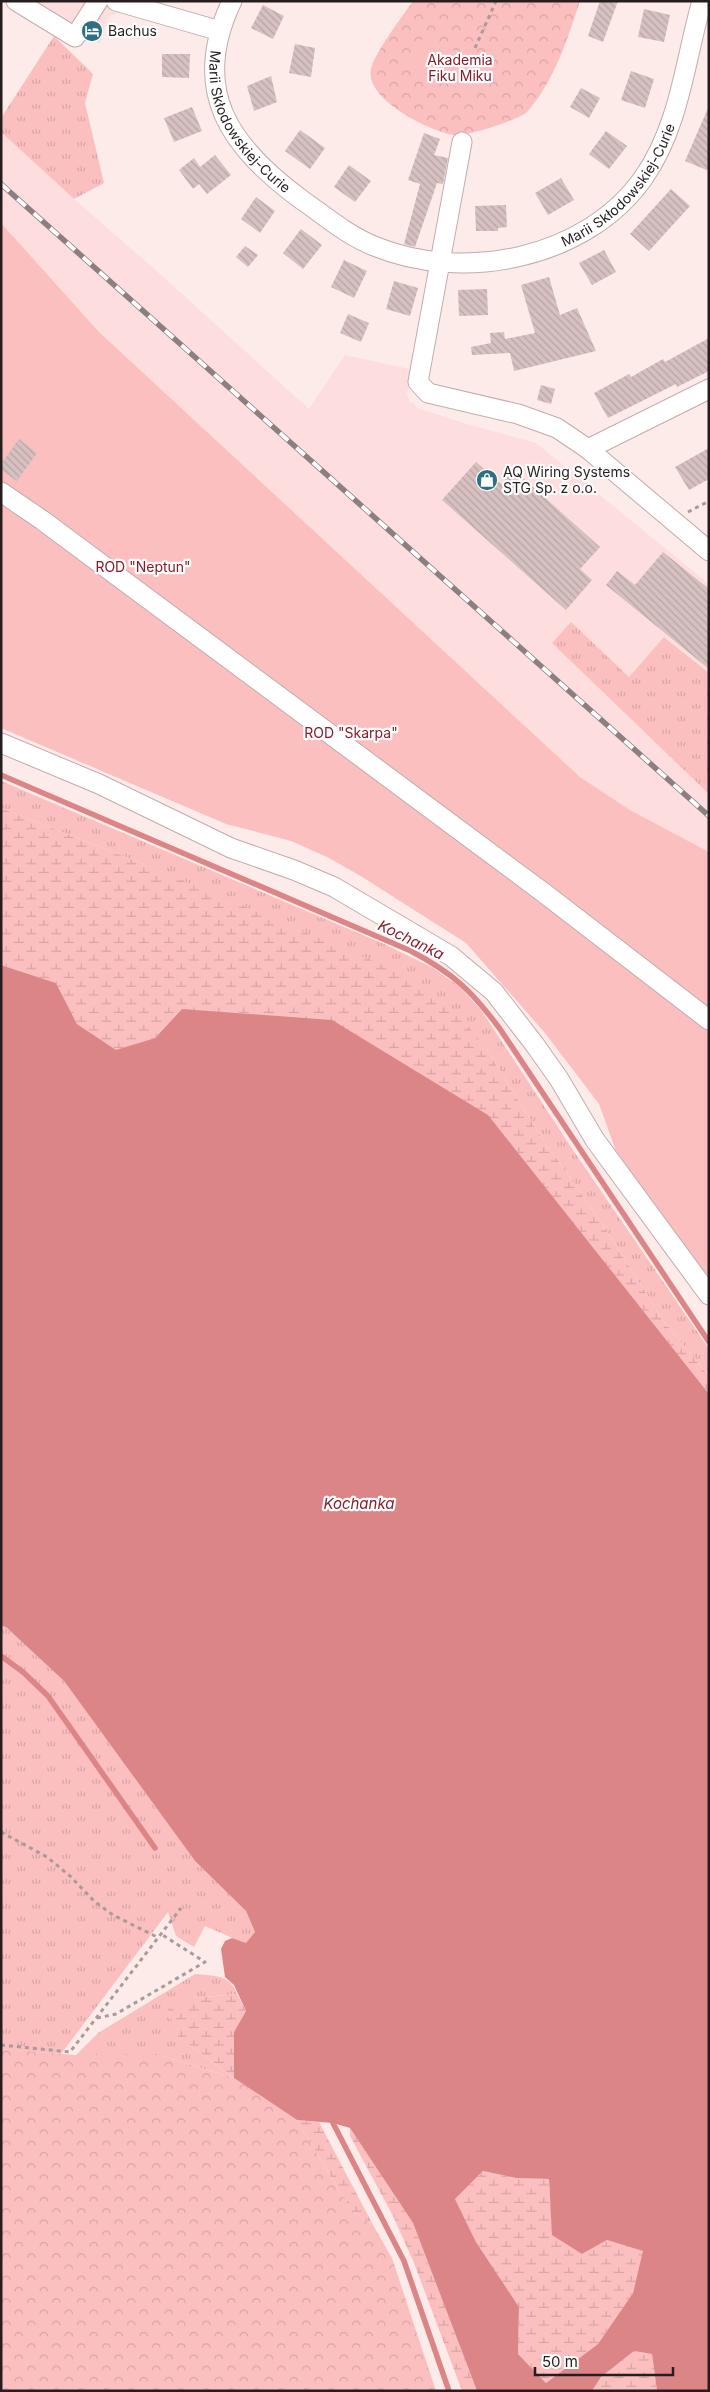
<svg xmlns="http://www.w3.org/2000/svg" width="710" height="2392" viewBox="0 0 710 2392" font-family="Inter,sans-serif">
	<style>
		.built { fill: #fddddd }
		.grass { fill: url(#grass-tufts) }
		.forest { fill: url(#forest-crowns) }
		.wetland { fill: url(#wetland-marsh) }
		.garden { fill: #fcbfbf }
		.water { fill: #dc8587; fill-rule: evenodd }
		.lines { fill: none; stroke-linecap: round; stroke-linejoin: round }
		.stream { stroke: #dc8587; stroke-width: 5.5 }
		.building { fill: url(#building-back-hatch) }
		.minor-casing { stroke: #c2acac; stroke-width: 21 }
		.path { stroke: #a99b9a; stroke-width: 3; stroke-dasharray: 4 4; stroke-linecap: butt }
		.minor { stroke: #fff; stroke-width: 19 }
		.rail-casing { stroke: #8c7f7f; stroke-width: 5.5 }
		.rail { stroke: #fdfdfd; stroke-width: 4; stroke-dasharray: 11; stroke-linecap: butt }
		.labels { text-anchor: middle; stroke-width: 4.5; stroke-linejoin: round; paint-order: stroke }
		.poi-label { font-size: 14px; fill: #261e1e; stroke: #fdfdfd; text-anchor: start }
		.park-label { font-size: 14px; fill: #851d2c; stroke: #fdfdfd }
		.street-label { font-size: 14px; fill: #261e1e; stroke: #fdfdfd }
		.water-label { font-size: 15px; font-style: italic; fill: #871f2d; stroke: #fdfdfd }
	</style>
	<defs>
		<pattern id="grass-tufts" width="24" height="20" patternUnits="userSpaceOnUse" patternTransform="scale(1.25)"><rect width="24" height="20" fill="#fcbfbf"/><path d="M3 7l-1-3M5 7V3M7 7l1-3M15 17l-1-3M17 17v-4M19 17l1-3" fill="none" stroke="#d8a4a4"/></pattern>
		<pattern id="forest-crowns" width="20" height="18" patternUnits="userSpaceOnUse" patternTransform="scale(1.25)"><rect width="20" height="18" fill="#fcbfbf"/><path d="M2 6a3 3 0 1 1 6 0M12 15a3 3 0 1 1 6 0" fill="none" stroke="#d8a4a4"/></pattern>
		<pattern id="wetland-marsh" width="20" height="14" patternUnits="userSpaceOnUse" patternTransform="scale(1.25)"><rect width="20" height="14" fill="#fcbfbf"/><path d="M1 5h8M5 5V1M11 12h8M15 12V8" fill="none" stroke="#d8a4a4"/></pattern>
		<pattern id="building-back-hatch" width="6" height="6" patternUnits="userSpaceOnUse" patternTransform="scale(1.25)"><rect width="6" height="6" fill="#d6c0c0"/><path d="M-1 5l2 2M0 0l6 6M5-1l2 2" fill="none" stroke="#b8a5a5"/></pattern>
	</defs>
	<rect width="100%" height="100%" fill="#fdebea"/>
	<path class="built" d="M33,1H129L122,11L107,17L100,44Z
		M1,132L74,199L151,266L309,409L345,355L414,370L407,393L410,403H414L417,408L467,424L536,443L709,584V673L665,637L629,677L571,622L709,788V852L630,810L580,777L99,332L1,223Z"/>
	<path class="grass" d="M54,36L93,74L85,103L104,183L74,199L1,132V118Z
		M571,622L629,677L664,637L709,673V794L552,643Z
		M1,781L384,944L433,968L460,987L481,1010L573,1150L709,1349V1376L665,1323L608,1233L563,1167L548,1148L486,1048L245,908L136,861L1,808Z
		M1,1626L6,1627L64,1681L195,1861L246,1911L255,1932L246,1944L205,1926L194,1947L176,1936L168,1912L61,2054L1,2049Z
		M195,1974C214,1976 230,1974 237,1994L194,1998L176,2035L234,2078L159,2055H76L98,2033Z"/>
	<path class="forest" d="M413,1H580C568,38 554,81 528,111C520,120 466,137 453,135C429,131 364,99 371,69C375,52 402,17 413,1Z
		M1,2049L76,2055H159L234,2078L297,2120L351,2210L373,2225L392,2258L436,2391H1Z"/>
	<path class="wetland" d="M1,808L136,861L378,963L408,976L433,992L457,1013L486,1048L548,1148L563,1167L608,1233L665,1323L709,1376V1394L488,1116L182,1009L155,1038L116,1051L77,1024L56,983L1,965Z
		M237,1994L246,2011L234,2032V2078L176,2035L168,2009L194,1998Z
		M297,2120L319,2122L373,2225L351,2210Z
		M350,2128L413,2223L477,2391H462L414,2263L393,2216L350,2136Z
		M483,2171L516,2178L549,2179L550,2201L582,2254L607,2240L644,2251L633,2293L598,2344L546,2383L518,2354L519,2307L476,2242L455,2199Z
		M634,2351L652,2354L657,2391H592L601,2377Z"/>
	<path class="garden" d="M424,36L484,65L471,92L411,63Z
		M1,223L99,332L580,777L630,810L709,852V1283L628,1177L616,1151L599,1104L545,1033L466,943L359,875L327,857L291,841L226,824L1,728Z"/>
	<path class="water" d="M1,965L56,983L77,1024L116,1050L155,1038L182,1009L332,1020L488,1115L709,1394V2391H657L652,2354L634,2351L601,2377L592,2391H477L413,2223L350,2128L333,2123L297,2120L234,2078V2032L246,2011L234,1985L225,1977L221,1949L225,1941L232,1938L246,1943L255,1932L246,1911L195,1861L64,1681L6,1627L1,1626ZM483,2171L516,2178L549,2179L552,2235L582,2254L607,2240L643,2251L633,2293L598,2344L546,2383L518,2354L519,2307L476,2242L455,2199Z"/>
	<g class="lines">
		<path class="stream" d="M1,775L411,951C454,974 471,990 500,1029L709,1342
			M1,1656L23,1672L48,1696L155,1848
			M333,2123L404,2261L449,2391"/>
	</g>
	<path class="building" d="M600,1H618L603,42L588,36Z
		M263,5L284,16L273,39L251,28Z
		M644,9L670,15L664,42L638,37Z
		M295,44L315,48L311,77L289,73Z
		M162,54H190L189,78L162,77Z
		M631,71L654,79L645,108L621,100Z
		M271,76L277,102L254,111L247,86Z
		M581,88L600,98L589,118L570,107Z
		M709,106V171L685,161Z
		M192,107L202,131L174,142L164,118Z
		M300,130L325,148L310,169L285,151Z
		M606,131L627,146L609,169L589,154Z
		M424,133L440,139L434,155L448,158L443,184L437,183L415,247L404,244L420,184L408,180Z
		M215,155L231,175L207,194L199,184L193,189L179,170L194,158L200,167Z
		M349,165L371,181L355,202L334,187Z
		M561,178L574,200L548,215L535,193Z
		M671,189L690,206L649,251L630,234Z
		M256,197L275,211L260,233L241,219Z
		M506,205L507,227L498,228V231H476L475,206Z
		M301,229L322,245L303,269L283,253Z
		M245,246L258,255L248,267L236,257Z
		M604,250L616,272L592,285L579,263Z
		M344,260L367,271L354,298L331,287Z
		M549,277L560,315L577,308L596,351L514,371L510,353L472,355L471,347L491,343L490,333L504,332L505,339L535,333L521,285Z
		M394,281L418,288L410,316L386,309Z
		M487,289L488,315L459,316L458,290Z
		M348,314L369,323L361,342L340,333Z
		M709,338V371L677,387L676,384L608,418L594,393L629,374L631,377L663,359L665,362Z
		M541,385L555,389L551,404L537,400Z
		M19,439L37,453L17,481L1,470V464Z
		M709,448V479L689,490L675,467Z
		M476,462L501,484L514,470L600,547L580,569L592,580L566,610L442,500Z
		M663,552L709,589V669L606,585L617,571L635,585Z"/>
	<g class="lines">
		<g class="minor-casing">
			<g id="minor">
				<path d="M16,1L75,37L98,1"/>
				<path d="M116,1L220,31"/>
				<path id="s1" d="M232,1C189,91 230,147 302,200C325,216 347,235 374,246C463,283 587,259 644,177C680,125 685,60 702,1"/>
				<path d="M462,142L418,382L428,393L518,414L557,428L588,449L709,551"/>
				<path d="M588,449L709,389"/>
				<path d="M1,492L42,520L544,893L709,1020"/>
				<path d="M1,743L99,784L231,848L294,870L334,887L451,956L494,992L535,1045L559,1079L595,1140L709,1295"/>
			</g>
		</g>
		<path class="path" d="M475,48L496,1
			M688,512L709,501
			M1,1832L47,1857L70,1876L94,1901L113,1915L159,1938
			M97,2018L116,2014L205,1962L161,1934
			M1,2045L70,2052L181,1908"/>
		<use href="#minor" class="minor"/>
		<g class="rail-casing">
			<path id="rail" d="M1,184L709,816"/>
		</g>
		<use href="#rail" class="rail"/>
	</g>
	<defs>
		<g id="hotel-disc" transform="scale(1.125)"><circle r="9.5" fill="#2f6f83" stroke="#fdfdfd"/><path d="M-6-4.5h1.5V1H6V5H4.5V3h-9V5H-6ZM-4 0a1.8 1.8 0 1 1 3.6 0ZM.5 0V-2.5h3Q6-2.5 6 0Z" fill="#fff"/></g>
		<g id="shop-disc" transform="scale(1.125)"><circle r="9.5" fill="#2f6f83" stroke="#fdfdfd"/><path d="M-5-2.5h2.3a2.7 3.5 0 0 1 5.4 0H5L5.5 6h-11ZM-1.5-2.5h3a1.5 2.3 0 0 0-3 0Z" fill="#fff"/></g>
	</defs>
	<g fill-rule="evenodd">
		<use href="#hotel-disc" x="92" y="31"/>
		<use href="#shop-disc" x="487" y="480"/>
	</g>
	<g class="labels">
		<g class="poi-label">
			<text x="108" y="36">Bachus</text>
			<text x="503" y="477">AQ Wiring Systems<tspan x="503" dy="16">STG Sp. z o.o.</tspan></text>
		</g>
		<g class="park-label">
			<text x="460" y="65">Akademia<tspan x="460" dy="16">Fiku Miku</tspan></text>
			<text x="143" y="572">ROD "Neptun"</text>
			<text x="351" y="738">ROD "Skarpa"</text>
		</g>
		<g class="street-label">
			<text dy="5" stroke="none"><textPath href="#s1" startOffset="135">Marii Skłodowskiej-Curie</textPath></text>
			<text dy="5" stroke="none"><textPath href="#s1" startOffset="596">Marii Skłodowskiej-Curie</textPath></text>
		</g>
		<g class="water-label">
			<text transform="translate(411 940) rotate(26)" y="5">Kochanka</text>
			<text x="359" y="1509">Kochanka</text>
		</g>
	</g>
	<rect width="710" height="2392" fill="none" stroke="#261e1e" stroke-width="5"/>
	<path d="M535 2367v8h138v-8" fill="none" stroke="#261e1e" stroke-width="2.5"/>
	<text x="542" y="2367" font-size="15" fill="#261e1e" stroke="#fdfdfd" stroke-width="4" paint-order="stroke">50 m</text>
</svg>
